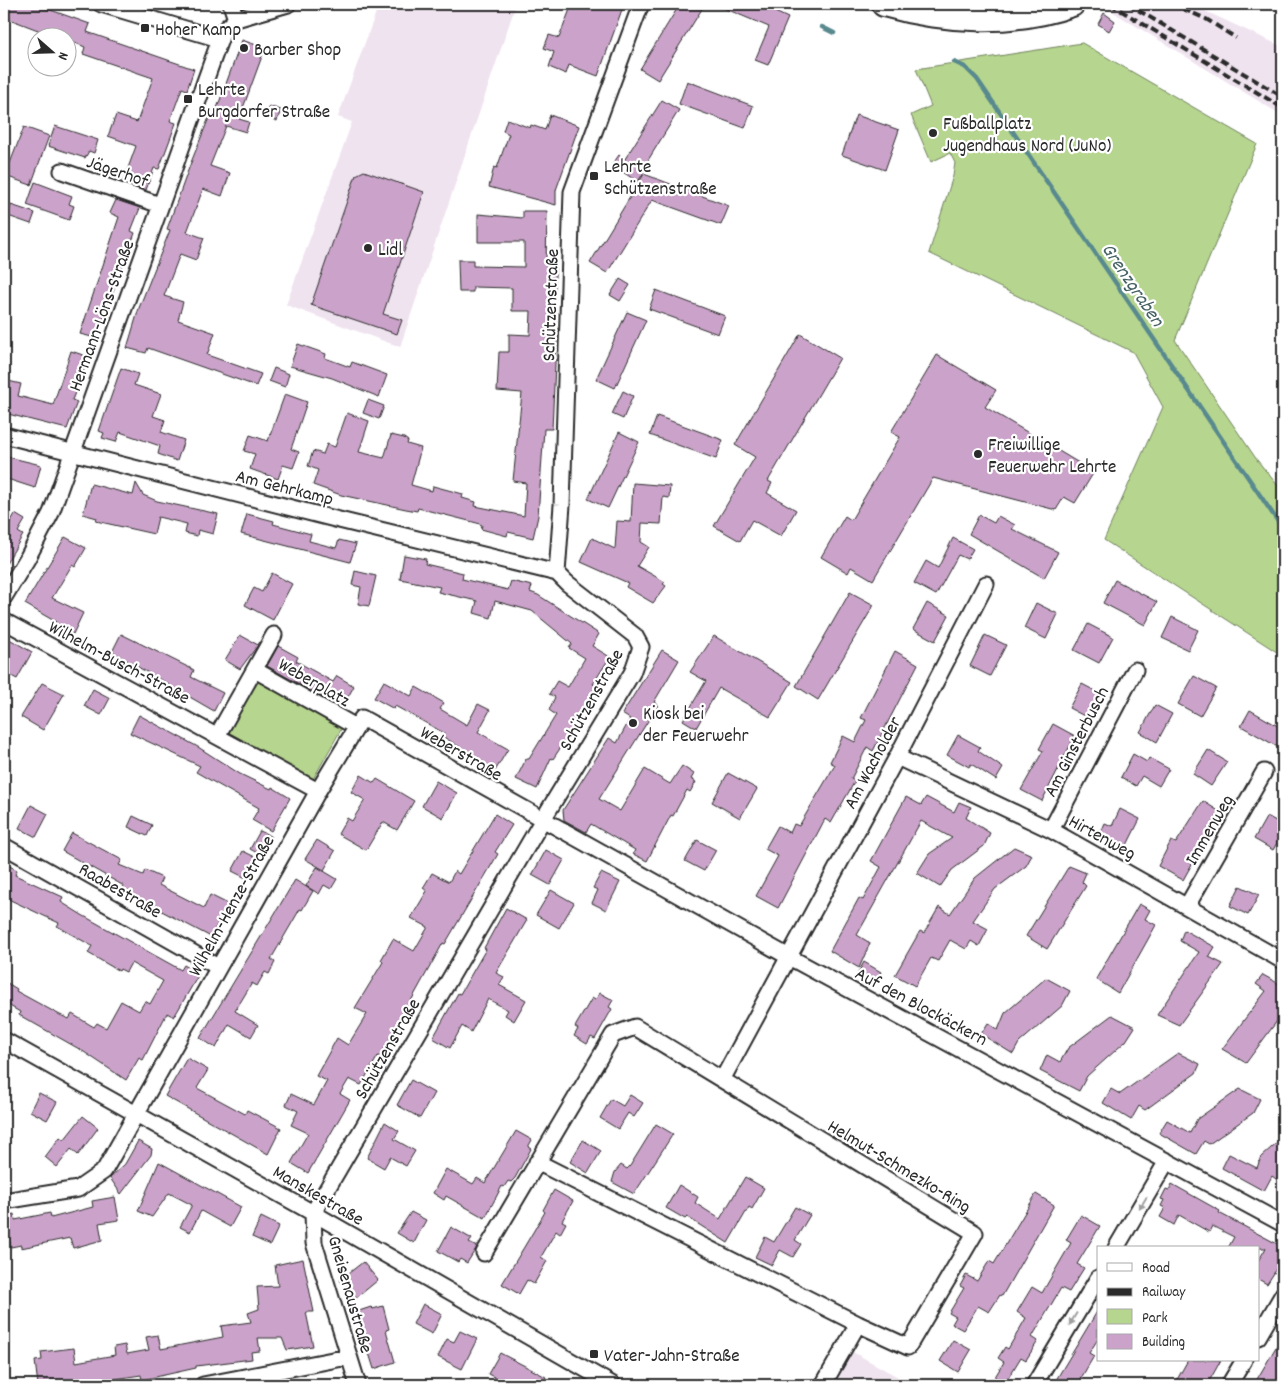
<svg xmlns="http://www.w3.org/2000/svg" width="1287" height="1389" viewBox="0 0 1287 1389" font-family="Dekko,sans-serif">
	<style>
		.built { fill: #efe3ef }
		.green { fill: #b6d68f; stroke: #70805d }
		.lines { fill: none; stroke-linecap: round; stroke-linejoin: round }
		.stream { stroke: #59898e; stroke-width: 4.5 }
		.building { fill: #cba3ca; stroke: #2b2b2b }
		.minor-casing { stroke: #2b2b2b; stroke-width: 19 }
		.primary-casing { stroke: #2b2b2b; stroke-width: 28 }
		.minor { stroke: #fff; stroke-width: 15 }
		.primary { stroke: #fff; stroke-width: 24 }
		.rail { stroke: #2b2b2b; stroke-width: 4; stroke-dasharray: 8 4; stroke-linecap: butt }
		.oneway { fill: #a0a0a0 }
		.poi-dot { fill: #2b2b2b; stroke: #fff; stroke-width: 2 }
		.labels { text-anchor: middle; stroke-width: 4.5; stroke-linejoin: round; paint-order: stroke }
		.poi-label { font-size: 19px; fill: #2b2b2b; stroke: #fff; text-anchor: start }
		.street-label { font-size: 19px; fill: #2b2b2b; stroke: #fff }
		.water-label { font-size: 20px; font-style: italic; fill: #466265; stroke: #fff }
	</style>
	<rect width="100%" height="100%" fill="#fff"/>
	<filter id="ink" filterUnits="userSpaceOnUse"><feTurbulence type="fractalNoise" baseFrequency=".02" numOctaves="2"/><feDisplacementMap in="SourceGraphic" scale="10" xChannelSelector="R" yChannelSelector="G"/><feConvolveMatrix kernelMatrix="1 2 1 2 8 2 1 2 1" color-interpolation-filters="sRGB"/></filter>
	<g filter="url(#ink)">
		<path class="built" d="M379,4H516L400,347L286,305L352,122L338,117Z
			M1100,4H1190L1283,47V116Z
			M851,1351L898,1377L893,1385H831Z"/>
		<path class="green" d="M1082,43L1257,144L1175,340L1257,460L1283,492V656L1104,540L1163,407L1133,352L929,253L953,176L955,163L950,153L931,162L911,115L931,106L916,69Z
			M255,677L343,726L312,781L225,732Z"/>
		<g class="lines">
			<path class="stream" d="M822,27L834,33
				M954,62L965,67L977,79L1283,529"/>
		</g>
		<path class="building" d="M4,4H34L90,24L87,32L194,69L187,90L182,88L170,121L176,123L159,169L154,168L146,190L123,182L136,146L108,136L116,115L137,122L153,78L83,54L85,47L68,40V38H59L4,17Z
			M572,4H624L598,76L569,65L566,74L549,67L554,52L544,48L549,35L559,38Z
			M680,4H705L658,80L640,69Z
			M714,4H779L775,12L788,18L768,65L755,60L769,27Z
			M1104,13L1115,21L1109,31L1098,24Z
			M242,40L265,48L239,119L249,122L246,132L226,126L210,166L230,173L222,196L203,189L187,232L204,238L196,260L180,254L164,296L183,302L178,320L215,333L207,355L261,374L256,386L148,348L146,353L127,348L139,308L170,230L167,229L190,165L212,110L216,111Z
			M687,81L753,106L745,128L679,104Z
			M662,100L679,110L642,170L644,172L638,182L612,165L619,155L625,159Z
			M269,106L281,110L277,121L266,117Z
			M550,115L579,126L556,190V205L489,187L494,167L497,168L509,134L503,131L507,119L530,128L531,125L545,130Z
			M856,115L899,130L885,170L842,155Z
			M55,126L98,140L94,153L89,151L85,158L48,146Z
			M24,127L49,136L31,185L5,176Z
			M364,171L424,192L383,314L402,320L397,334L311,305L356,175Z
			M644,174L729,206L721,225L652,200L607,273L590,263Z
			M35,182L72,196L69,204L74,206L69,220L27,205Z
			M116,200L140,208L131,231L135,233L96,338L80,334L119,217L110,213Z
			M11,205L35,213L31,224L8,216Z
			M523,211H547L546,267H555V289H551L549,330H555L556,343L552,429H544L538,516L533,538L508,532L507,536L481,529L482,525L477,523L418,508L417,511L406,509L341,495L313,485L318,470L308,466L313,451L323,454L327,444L335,447L347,413L369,421L359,452L384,458L391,435L404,438L408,441L407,444L421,448L411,485L432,491L433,486L463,494L462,498L476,502L475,506L524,516L526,483L513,481L522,393L497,391L499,352H509V334L530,335L531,311H512V288L473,287V292H459L458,260H473V266L524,267V242H478V214L523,218Z
			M620,279L630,285L620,301L610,295Z
			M656,290L725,316L718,334L649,309Z
			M627,312L646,320L615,388L596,379Z
			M800,334L840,358L768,481L772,483L767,493L796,510L781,536L752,520L740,541L714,526L755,457L735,445Z
			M298,344L326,354L325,358L350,367L352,362L387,375L379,397L332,378L290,366Z
			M71,351L89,357L72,400L77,402L67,429L4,413V380L21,384L18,396L53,405Z
			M937,355L996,390L985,407L1094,472L1075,503L1064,497L1056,510L933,478L873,580L851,567L848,573L821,557L845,516L851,520L900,437L891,432Z
			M121,368L138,374L134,385L161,394L153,416L165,420L161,432L184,440L177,461L158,454L160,446L120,432L116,442L102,438L104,433L99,431Z
			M274,368L289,374L285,387L269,381Z
			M623,391L633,396L623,419L612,414Z
			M285,394L307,402L291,449L299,452L293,468L283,465L278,479L250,469L255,454L244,451L250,435L268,441Z
			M368,400L384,406L379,419L363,413Z
			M657,416L723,440L716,459L650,435Z
			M619,432L639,442L608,508L588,499Z
			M8,457L41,465L35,488L4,478V458L7,459Z
			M136,483L143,495L157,501L218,514L213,534L198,530L197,536L185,533L187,524L158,517L154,534L96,521L97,518L83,514L91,484L133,495Z
			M633,483L670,486L669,498L663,497L661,524L642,523L641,542L649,547L637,566L665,582L663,584L666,586L653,603L626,587L628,583L581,562L592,538L615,549L617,521L631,522Z
			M15,514L25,520L18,532L23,535L4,567V523L8,526Z
			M247,514L274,521L273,524L311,534L309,541L336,548L339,540L356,544L350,562L241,534Z
			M979,515L994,523L998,516L1015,525L1012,529L1058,552L1044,578L969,534Z
			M65,537L86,548L75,567L72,565L52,598L83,613L73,634L55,625L56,622L25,604Z
			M953,538L973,549L967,559L958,555L936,595L914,583L926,561L938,568Z
			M404,555L426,559L425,564L463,573L462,579L508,590L511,581L532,586L530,592L538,595L599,634L592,646L610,657L593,684L597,686L573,729L553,759L551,758L537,789L516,779L526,759H529L556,715L549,710L555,697L549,694L557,681L568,687L585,658L569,648L572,644L532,611L495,601L491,618L474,613L477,601L438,592L440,587L400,579Z
			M355,571L376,576L369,606L358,604L361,587L352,585Z
			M272,573L292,584L273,620L245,605L254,588L262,592Z
			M1115,580L1157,602L1145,625L1103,603Z
			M850,592L874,605L818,700L796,686Z
			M927,603L949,615L935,641L913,629Z
			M1036,603L1058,614L1046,639L1024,628Z
			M1172,617L1198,630L1188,650L1162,638Z
			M1088,624L1113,637L1099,663L1074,650Z
			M121,634L194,670L191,677L223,693L214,711L112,652Z
			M240,635L258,645L240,669L225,660Z
			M985,635L1006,645L990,676L970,666Z
			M4,636L32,652L17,679L4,672Z
			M714,636L792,682L770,717L719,688L696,728L683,720L706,681L690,672Z
			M278,646L298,657L296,661L333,682L337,676L354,686L342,708L267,666Z
			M662,650L679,660L654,702L658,705L599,799L620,811L645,769L670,784L682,766L694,774L691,779L696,782L690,792L687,790L673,816L671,815L647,861L633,854L635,850L591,824L586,832L564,820L563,810L609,738L617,743L630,719L622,714Z
			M895,651L918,664L873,751L867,747L851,779L855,781L831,823L825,819L778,908L756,896L778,856L765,849L778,826L790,833L794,824L799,826L835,765L830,762L843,736L855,742L866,720L861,718Z
			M1194,676L1216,688L1200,716L1178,704Z
			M384,681L411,696L416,687L444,703L440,709L467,725L478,704L490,710L478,732L508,749L495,771L472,759L474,756L442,736L444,733L395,706L394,709L374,698Z
			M42,683L64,694L43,730L21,717Z
			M1082,684L1103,695L1090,719L1069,708Z
			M93,689L110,698L101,715L84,706Z
			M1155,705L1172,714L1157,742L1140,732Z
			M1250,710L1283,729V750L1241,726Z
			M139,715L198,747L240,774L271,789L272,787L290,798L271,831L252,820L259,808L196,772L200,766L130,733Z
			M1053,724L1075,736L1042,801L1021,790L1043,751L1039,749Z
			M958,735L980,747L978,751L1003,768L996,780L971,764L969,767L947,755Z
			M1208,750L1227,762L1211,786L1193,774Z
			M1133,754L1147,762L1149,758L1169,769L1159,786L1142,776L1136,786L1121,777Z
			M728,773L757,789L740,818L712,802Z
			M361,775L374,783L377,779L414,801L397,830L383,822L366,850L338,834L347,818L352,821L365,800L351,792Z
			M436,781L457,793L443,818L422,806Z
			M906,797L921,805L926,797L954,812L959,802L971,807L966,818L990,833L984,846L952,870L940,887L917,873L929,854L952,838L921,821L857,935L870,943L859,968L830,951L859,898L863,900L881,867L871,861Z
			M1203,801L1220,812L1195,853L1197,855L1183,880L1158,866L1171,841L1176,843Z
			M31,805L48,814L36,837L19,828Z
			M1120,809L1140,819L1125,849L1099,837L1105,823L1112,826Z
			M495,814L512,825L495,852L498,854L445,944L443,943L380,1057L378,1056L361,1085L349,1079L340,1094L350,1100L308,1173L291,1163L308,1133L291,1125L298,1111L286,1105L291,1094L314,1105L327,1081L316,1076L337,1038L348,1045L367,1014L355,1008L383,962L381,960L393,939L414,951L428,927L411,918L427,891L423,888L432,873L449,882L455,871L459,874Z
			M133,816L152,825L147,836L128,827Z
			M1267,816L1283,825V832L1273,850L1254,839Z
			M260,831L271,836L261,855L250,849Z
			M72,833L122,860L119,865L143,875L145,870L162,878L159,885L204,908L210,895L228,904L211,937L156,908L121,892L124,886L62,851Z
			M317,840L335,851L324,870L305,859Z
			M697,840L716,850L704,871L685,861Z
			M1014,847L1032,855L1026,866L995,889L973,921L988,929L979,946L971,941L966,949L950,940L938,961L931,958L915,986L895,975L920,931L924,933L939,907L950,914L975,878Z
			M546,850L564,860L550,885L532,875Z
			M243,851L257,858L246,878L232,871Z
			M4,863L17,870L15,875L63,897L61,902L82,915L181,970L184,965L199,974L174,1017L167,1013L143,1060L139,1058L126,1080L81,1050L19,1015L20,1012L8,1005L4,1013V981L17,989L16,991L60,1015L69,1019L72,1014L94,1027L97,1023L106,1028L121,1001L139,1011L145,1001L150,1004L163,981L131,963L126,972L120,969L119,971L88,953L92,946L57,926L59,923L4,897Z
			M1069,866L1086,873L1082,882L1086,886L1047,949L1026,936Z
			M317,867L337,879L331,889L324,885L319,894L306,886Z
			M601,873L620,882L606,910L592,903L598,890L593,888Z
			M295,880L313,891L302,910L300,909L271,959L275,962L269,974L265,972L257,986L252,983L235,1011L258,1025L251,1037L229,1024L216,1048L200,1038Z
			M1240,886L1259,895L1248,915L1230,906Z
			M551,890L574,903L559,928L536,915Z
			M1139,904L1150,910L1145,919L1156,925L1118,993L1096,979Z
			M506,908L527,920L496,973L504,977L499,985L526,1000L514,1021L505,1015L508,1010L488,999L471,1032L462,1026L450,1048L433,1038L458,993L460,994L486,949L484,948Z
			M1184,930L1215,947L1209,957L1223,964L1179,1025L1157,1015L1199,952L1180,941Z
			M864,962L881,972L874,985L857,975Z
			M1263,975L1283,986V1013L1246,1063L1222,1049L1266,991L1256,984Z
			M1046,978L1070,991L1062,1006L1019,1043L1013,1054L981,1034L988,1023L998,1030L1005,1013Z
			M600,993L613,1000L609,1007L612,1009L595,1039L591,1037L587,1044L574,1036L578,1029L575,1027L592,998L595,1000Z
			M1112,1015L1135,1027L1126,1041L1087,1076L1079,1091L1040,1071L1047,1055L1060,1062L1068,1048Z
			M1178,1053L1200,1064L1196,1073L1145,1110L1139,1106L1131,1120L1103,1103L1111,1089L1120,1094Z
			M187,1058L208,1070L197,1088L245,1114L247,1110L281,1128L268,1154L165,1096Z
			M411,1080L434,1093L420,1118L397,1105Z
			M1240,1089L1260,1099L1253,1113L1209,1144L1204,1141L1196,1154L1159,1133L1167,1120L1190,1133L1197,1119Z
			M39,1093L57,1102L47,1120L30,1111Z
			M630,1095L643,1103L634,1117L628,1113L618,1129L600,1118L611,1099L623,1106Z
			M83,1116L98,1128L78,1155L71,1149L57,1167L45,1157L60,1137L64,1140Z
			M385,1122L399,1131L394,1139L415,1151L406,1166L390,1157L384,1168L367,1158Z
			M656,1124L673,1134L634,1194L612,1182L615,1172L621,1165L627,1169L630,1166Z
			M516,1131L532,1140L528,1147L531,1149L515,1178L511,1182L508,1181L504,1187L502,1186L485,1218L446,1196L444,1200L433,1193L446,1169L473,1184L477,1178L485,1183Z
			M1283,1137V1172L1276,1179L1272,1176L1264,1191L1222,1168L1229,1154L1257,1168L1261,1157Z
			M583,1140L601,1151L588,1173L570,1162Z
			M138,1141L152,1149L151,1155L121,1194L110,1178L125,1164Z
			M159,1162L241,1207L230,1227L201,1211L190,1232L180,1227L192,1205L169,1193L152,1217L138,1211Z
			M745,1177L764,1188L752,1209L749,1207L728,1243L687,1217L685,1219L666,1208L679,1185L698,1197L695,1203L720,1219Z
			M1172,1184L1220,1211L1219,1213L1283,1247V1259L1267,1284L1258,1279V1261L1266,1248H1228L1234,1237L1212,1226L1209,1232L1179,1215L1174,1225L1160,1217L1165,1208L1161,1206L1164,1200L1161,1199L1166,1189L1169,1190Z
			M554,1190L573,1201L562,1221L566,1223L560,1234L556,1231L541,1257L547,1261L534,1284L527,1280L519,1294L502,1284L545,1212L543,1210Z
			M1036,1194L1054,1205L1002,1296L1000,1295L989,1312L978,1306L963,1330L952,1324L956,1317L949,1313L964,1288L960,1286L966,1275L977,1281L989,1261L994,1264Z
			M115,1197L119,1220L99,1223L102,1240L73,1248L70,1238L21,1248V1245L11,1247L9,1238L4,1239V1216L14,1214L15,1220L50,1213L51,1218L93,1207L92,1201Z
			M795,1207L810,1215L795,1240L801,1244L793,1257L780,1250L772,1265L755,1257L765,1237L774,1242Z
			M411,1212L426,1220L414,1243L397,1233Z
			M1081,1215L1100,1226L1077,1264L1084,1268L1069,1292L1061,1288L1032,1337L1038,1341L1026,1360L1021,1357L1004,1385H990L1004,1362L998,1358L1005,1347L1008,1349L1026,1318L1017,1312L1032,1287L1042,1293L1071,1243L1066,1240Z
			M261,1217L279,1226L270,1245L252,1237Z
			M451,1227L472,1239L469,1243L477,1247L467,1263L460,1259L458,1262L438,1251Z
			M303,1259L314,1312H306L313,1346L287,1350L282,1338H258L260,1351L251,1352L252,1359L196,1366V1368L142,1380L141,1375L115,1379L116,1385H38L35,1361L42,1360L41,1352L74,1348L76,1362L115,1355L114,1347L125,1345L127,1354L149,1350L146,1337L158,1335L161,1349L223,1337L221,1326L251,1322L248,1313L259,1309L257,1287L278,1286L275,1265Z
			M363,1262L378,1280L355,1299L340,1280Z
			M423,1304L442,1314L432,1334L413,1324Z
			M383,1306L389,1329L386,1330L395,1362L374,1369L356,1312L371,1307L373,1309Z
			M1098,1310V1339L1089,1353L1094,1356L1077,1385H1053Z
			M460,1331L477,1339L462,1369L438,1357L447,1339L454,1342Z
			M1283,1335V1373L1276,1385H1263L1256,1381Z
			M953,1340L971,1350L958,1372L940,1361Z
			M500,1353L546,1377L541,1385H509L488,1374Z
			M1188,1360H1221L1207,1385H1174Z"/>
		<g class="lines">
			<g class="minor-casing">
				<path id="minor" d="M101,4L219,39
					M231,4L236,19
					M62,171L160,205
					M4,435L339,520L557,573
					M4,597L27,559L51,513L223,31L236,19L288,4
					M4,621L318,791
					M255,670L356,727
					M217,736L274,635
					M897,757L1051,830L1283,961
					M1051,830L1135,670
					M4,846L218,967
					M1187,906L1264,772
					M4,1040L313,1213L613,1385
					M722,1080L897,757L986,584
					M4,1201L78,1189L104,1171L318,791L362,718L789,957L1283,1224
					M1116,1248L1167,1161
					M484,1253L613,1035L635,1027L975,1233L908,1347L858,1324L537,1162
					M1258,1337L1283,1294
					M203,1385L348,1357
					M358,1385L314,1243L313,1213L542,821L632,673L641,647L635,636L567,583L557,573L562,505L572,192L641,4
					M823,1385L858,1324
					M1034,1385L1098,1278
					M1229,1385L1244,1360"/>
			</g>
			<g class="primary-casing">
				<path id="primary" d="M884,4C943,21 1013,25 1072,4"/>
			</g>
			<use href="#minor" class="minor"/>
			<use href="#primary" class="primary"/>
			<path class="rail" d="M1110,4L1283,108
				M1128,4L1283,97
				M1172,4L1206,19L1236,38"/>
		</g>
		<defs><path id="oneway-solid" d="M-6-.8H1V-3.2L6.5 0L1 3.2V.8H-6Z" transform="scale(1.25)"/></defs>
		<g class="oneway">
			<use href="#oneway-solid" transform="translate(1143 1203) rotate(121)"/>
			<use href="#oneway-solid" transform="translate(1073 1319) rotate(121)"/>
		</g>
	</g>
	<g class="poi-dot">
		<rect x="140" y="23" width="10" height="10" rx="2.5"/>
		<circle cx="244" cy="48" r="5"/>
		<rect x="183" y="94" width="10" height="10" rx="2.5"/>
		<circle cx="933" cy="133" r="5"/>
		<rect x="589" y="171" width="10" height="10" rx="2.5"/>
		<circle cx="368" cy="248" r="5"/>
		<circle cx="978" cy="454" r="5"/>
		<circle cx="633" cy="723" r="5"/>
		<rect x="589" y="1349" width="10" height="10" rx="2.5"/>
	</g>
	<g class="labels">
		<g class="poi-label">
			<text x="155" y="35">Hoher Kamp</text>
			<text x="254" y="55">Barber Shop</text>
			<text x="198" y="95">Lehrte<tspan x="198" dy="22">Burgdorfer Straße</tspan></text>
			<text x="943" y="129">Fußballplatz<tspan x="943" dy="22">Jugendhaus Nord (JuNo)</tspan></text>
			<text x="604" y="172">Lehrte<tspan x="604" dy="22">Schützenstraße</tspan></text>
			<text x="378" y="255">Lidl</text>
			<text x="988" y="450">Freiwillige<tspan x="988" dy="22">Feuerwehr Lehrte</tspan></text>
			<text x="643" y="719">Kiosk bei<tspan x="643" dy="22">der Feuerwehr</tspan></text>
			<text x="604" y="1361">Vater-Jahn-Straße</text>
		</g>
		<g class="street-label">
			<text transform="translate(118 170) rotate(19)" y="7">Jägerhof</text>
			<text transform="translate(549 305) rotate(-88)" y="7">Schützenstraße</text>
			<text transform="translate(100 315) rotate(-70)" y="7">Hermann-Löns-Straße</text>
			<text transform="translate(285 486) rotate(14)" y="7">Am Gehrkamp</text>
			<text transform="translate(120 661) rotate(28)" y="7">Wilhelm-Busch-Straße</text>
			<text transform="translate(315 681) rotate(30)" y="7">Weberplatz</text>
			<text transform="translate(590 699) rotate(-61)" y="7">Schützenstraße</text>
			<text transform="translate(1075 741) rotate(-63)" y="7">Am Ginsterbusch</text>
			<text transform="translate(462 752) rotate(30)" y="7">Weberstraße</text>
			<text transform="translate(871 762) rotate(-62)" y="7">Am Wacholder</text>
			<text transform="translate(1208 829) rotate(-60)" y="7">Immenweg</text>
			<text transform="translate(1103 836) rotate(29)" y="7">Hirtenweg</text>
			<text transform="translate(121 889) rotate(30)" y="7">Raabestraße</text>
			<text transform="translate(230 905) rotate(-61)" y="7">Wilhelm-Henze-Straße</text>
			<text transform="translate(922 1005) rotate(28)" y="7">Auf den Blockäckern</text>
			<text transform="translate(386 1048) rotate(-60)" y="7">Schützenstraße</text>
			<text transform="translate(900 1165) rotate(31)" y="7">Helmut-Schmezko-Ring</text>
			<text transform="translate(319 1194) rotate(30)" y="7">Manskestraße</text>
			<text transform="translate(352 1294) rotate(74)" y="7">Gneisenaustraße</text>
		</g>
		<g class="water-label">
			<text transform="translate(1134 284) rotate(56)" y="7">Grenzgraben</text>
		</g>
	</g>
	<rect width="1287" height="1389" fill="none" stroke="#fff" stroke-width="20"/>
	<rect x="10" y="10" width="1267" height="1369" fill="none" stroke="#2b2b2b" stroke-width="2" filter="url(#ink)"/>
	<rect x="1097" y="1246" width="162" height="115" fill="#ffffff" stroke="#aaaaaa"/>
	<rect x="1107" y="1263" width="25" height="8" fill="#ffffff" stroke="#aaaaaa"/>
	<text x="1142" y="1272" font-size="15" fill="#2b2b2b">Road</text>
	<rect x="1107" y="1288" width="25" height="8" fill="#2b2b2b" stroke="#aaaaaa"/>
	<text x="1142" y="1296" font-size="15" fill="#2b2b2b">Railway</text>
	<rect x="1107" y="1309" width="25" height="15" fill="#b6d68f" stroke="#aaaaaa"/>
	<text x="1142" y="1322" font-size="15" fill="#2b2b2b">Park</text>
	<rect x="1107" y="1334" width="25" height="15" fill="#cba3ca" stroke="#aaaaaa"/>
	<text x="1142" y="1346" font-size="15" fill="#2b2b2b">Building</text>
	<g transform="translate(52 52) rotate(110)"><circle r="24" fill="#ffffff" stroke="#aaaaaa"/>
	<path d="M0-4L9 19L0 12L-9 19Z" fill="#2b2b2b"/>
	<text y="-8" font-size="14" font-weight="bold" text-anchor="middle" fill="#2b2b2b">N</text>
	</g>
</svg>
